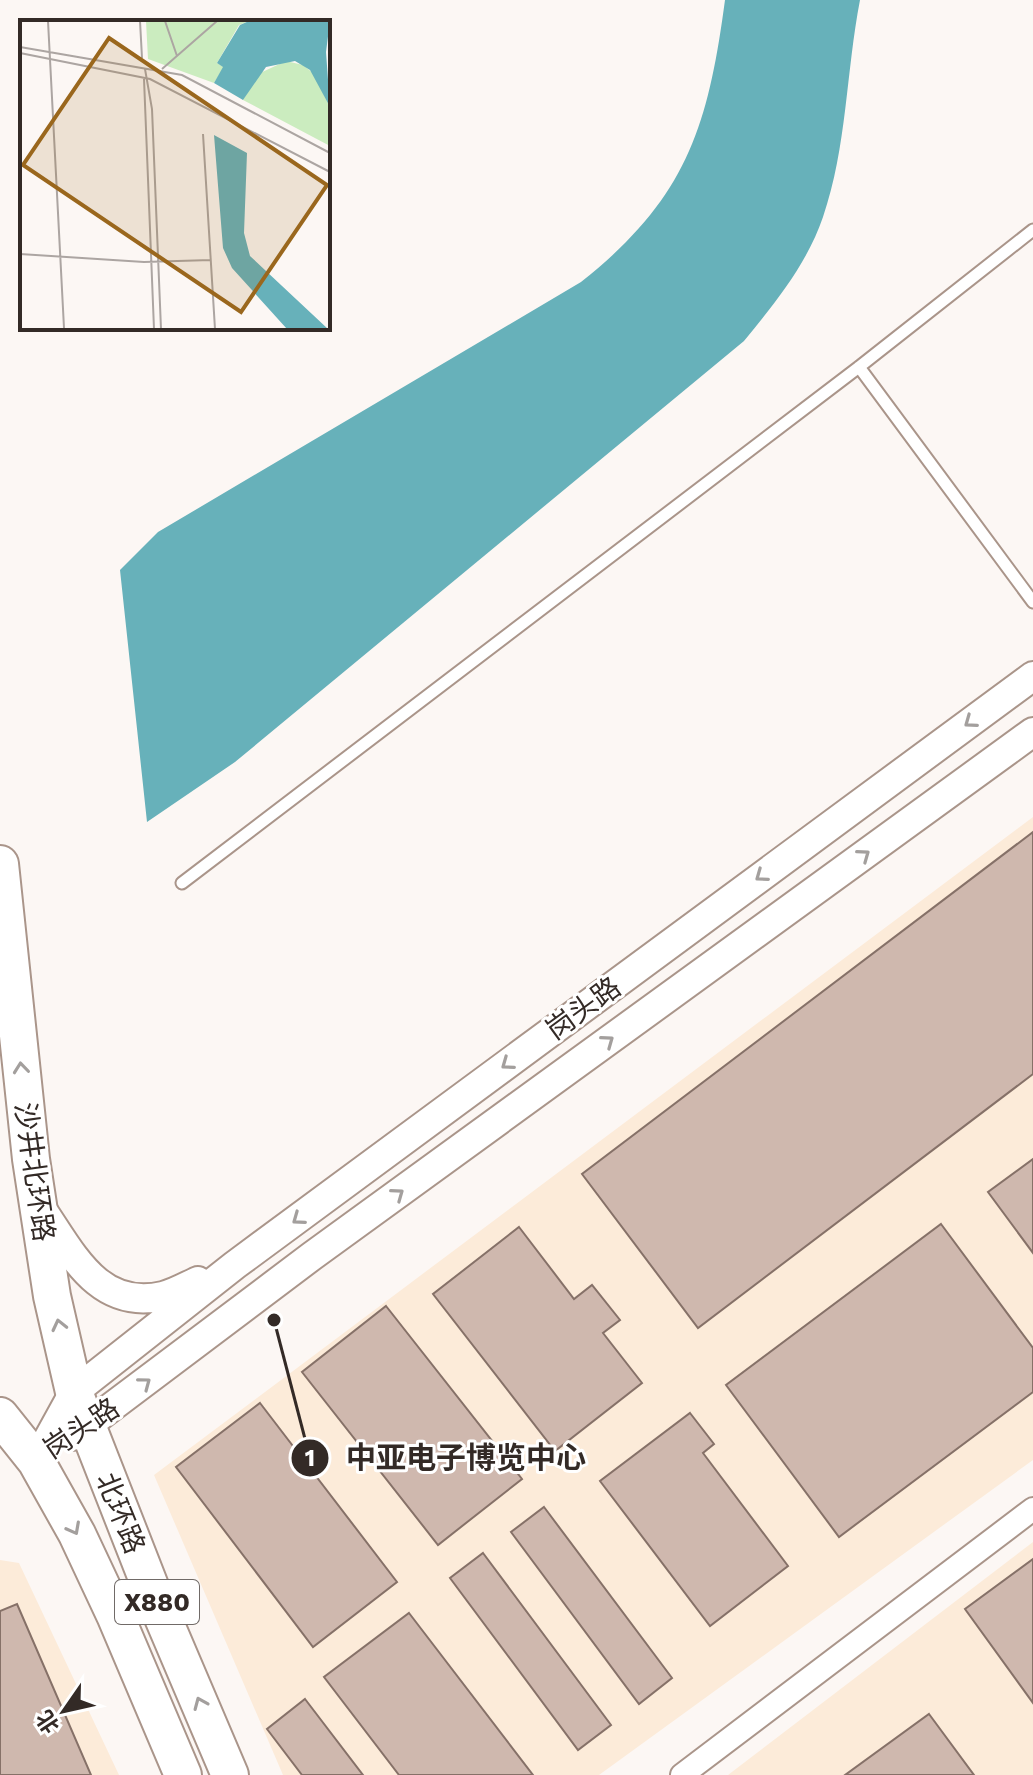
<svg xmlns="http://www.w3.org/2000/svg" width="1033" height="1775" viewBox="0 0 1033 1775" font-family="'Work Sans','Noto Sans SC',sans-serif">
	<style>
		.industrial { fill: #fcebd9 }
		.water { fill: #67b1ba }
		.building { fill: #cfb8ae; stroke: #867168; stroke-width: 2 }
		.lines { fill: none; stroke-linecap: round; stroke-linejoin: round }
		.service-casing { stroke: #aa958a; stroke-width: 15 }
		.minor-casing { stroke: #aa958a; stroke-width: 26 }
		.tertiary-casing { stroke: #aa958a; stroke-width: 32 }
		.primary-casing { stroke: #aa958a; stroke-width: 40 }
		.service { stroke: #fff; stroke-width: 11 }
		.minor { stroke: #fff; stroke-width: 22 }
		.tertiary { stroke: #fff; stroke-width: 28 }
		.primary { stroke: #fff; stroke-width: 36 }
		.oneway { stroke: #a39f9d }
		.labels { text-anchor: middle; stroke-width: 6; stroke-linejoin: round; paint-order: stroke }
		.shield { fill: #fff; stroke: #706a67; stroke-width: 2 }
		.shield-label { font-size: 26px; font-weight: bold; fill: #332a26 }
		.street-label { font-size: 28px; fill: #332a26; stroke: #fff }
		.inset-road { fill: none; stroke: #aca5a2; stroke-width: 2 }
		.view { fill: #9a671d; fill-opacity: 0.15; stroke: #9a671d; stroke-width: 4 }
		.inset-edge { fill: none; stroke: #332a26; stroke-width: 4 }
		.leader { fill: none; stroke: #332a26; stroke-width: 3 }
		.callout-dot { fill: #332a26; stroke: #fff; stroke-width: 3 }
		.mark-label { font-size: 24px; text-anchor: middle; font-weight: bold; fill: #fff }
		.callout-label { font-size: 30px; text-anchor: middle; font-weight: bold; fill: #332a26; stroke: #fff; stroke-width: 6; stroke-linejoin: round; paint-order: stroke }
	</style>
	<rect width="100%" height="100%" fill="#fcf7f4"/>
	<path class="industrial" d="M1033,817V1460L599,1775H283L154,1475Z
		M1033,1542V1775H728Z
		M0,1560L19,1563L119,1775H0Z"/>
	<path class="water" d="M725,0H860C846,72 847,147 823,217C807,264 775,303 744,341L235,762L147,822L120,570L158,532L581,282C686,199 708,128 725,0Z"/>
	<path class="building" d="M1033,832V1074L698,1328L582,1174Z
		M1033,1159V1253L988,1192Z
		M941,1224L1033,1348V1392L839,1537L726,1385Z
		M519,1227L574,1299L592,1285L620,1320L603,1333L642,1383L555,1451L433,1294Z
		M386,1306L522,1479L438,1545L302,1372Z
		M260,1403L397,1582L313,1647L176,1467Z
		M690,1413L714,1444L703,1453L788,1566L710,1626L600,1481Z
		M544,1507L672,1678L639,1704L511,1532Z
		M483,1553L611,1725L578,1750L450,1578Z
		M1033,1559V1703L965,1609Z
		M17,1604L91,1775H0V1611Z
		M409,1613L533,1775H399L324,1677Z
		M305,1699L363,1775H302L267,1729Z
		M929,1714L974,1775H845Z"/>
	<g class="lines">
		<g class="service-casing">
			<path id="service" d="M859,367L1033,602
				M182,883L859,367L1033,230"/>
		</g>
		<g class="minor-casing">
			<path id="minor" d="M682,1775L1033,1509"/>
		</g>
		<g class="tertiary-casing">
			<path id="tertiary" d="M41,1208C72,1253 98,1311 163,1296C175,1293 187,1286 198,1281
				M73,1436L312,1256L1033,732
				M36,1461L74,1392L235,1265L1033,676"/>
		</g>
		<g class="primary-casing">
			<path id="primary" d="M0,864L31,1159L52,1296L74,1392L155,1599L230,1775
				M0,1416L36,1461L77,1534L115,1615L183,1775"/>
		</g>
		<use href="#service" class="service"/>
		<use href="#minor" class="minor"/>
		<use href="#tertiary" class="tertiary"/>
		<use href="#primary" class="primary"/>
	</g>
	<defs><path id="oneway-chevron" d="M-2-3.5L2.5 0L-2 3.5" fill="none" stroke-width="1.6" stroke-linecap="round" stroke-linejoin="round" transform="scale(2)"/></defs>
	<g class="oneway">
		<use href="#oneway-chevron" transform="translate(970 722) rotate(144)"/>
		<use href="#oneway-chevron" transform="translate(864 855) rotate(-36)"/>
		<use href="#oneway-chevron" transform="translate(761 876) rotate(144)"/>
		<use href="#oneway-chevron" transform="translate(608 1041) rotate(-36)"/>
		<use href="#oneway-chevron" transform="translate(507 1064) rotate(144)"/>
		<use href="#oneway-chevron" transform="translate(21 1068) rotate(-96)"/>
		<use href="#oneway-chevron" transform="translate(398 1194) rotate(-36)"/>
		<use href="#oneway-chevron" transform="translate(298 1219) rotate(144)"/>
		<use href="#oneway-chevron" transform="translate(59 1325) rotate(-103)"/>
		<use href="#oneway-chevron" transform="translate(145 1383) rotate(-37)"/>
		<use href="#oneway-chevron" transform="translate(74 1529) rotate(62)"/>
		<use href="#oneway-chevron" transform="translate(200 1703) rotate(-113)"/>
	</g>
	<g class="labels">
		<rect class="shield" x="115" y="1580" width="84" height="44" rx="6"/>
		<g class="shield-label">
			<text x="157" y="1611">X880</text>
		</g>
		<g class="street-label">
			<text transform="translate(583 1008) rotate(-36)" y="10">岗头路</text>
			<text transform="translate(35 1172) rotate(82)" y="10">沙井北环路</text>
			<text transform="translate(81 1428) rotate(-34)" y="10">岗头路</text>
			<text transform="translate(121 1513) rotate(68)" y="10">北环路</text>
		</g>
	</g>
	<g transform="translate(20 20)">
		<rect width="310" height="310" fill="#fcf7f4"/>
		<path d="M126,1H229L219,5L197,43L204,47L194,63L128,39ZM266,41L283,45L293,53L310,87V126L223,80L238,54Z" fill="#cbecbf"/>
		<path d="M229,1H310L306,32L310,87L290,50L275,41L246,47L223,80L194,63L203,47L197,43L220,5ZM194,115L227,133L224,213L230,236L308,309H267L212,248L203,228Z" fill="#67b1ba"/>
		<path class="inset-road" d="M28,1L44,308M120,1L122,38M145,1L157,36M0,27L162,55L310,133M0,33L130,59L310,152M125,49L132,89L141,309M142,49L197,1M124,59L134,309M183,114L195,309M0,234L124,242L191,240M33,309H64"/>
		<path class="view" d="M89,18L307,165L221,292L3,145Z"/>
		<rect width="310" height="310" class="inset-edge"/>
	</g>
	<path class="leader" d="M274 1320L310 1458"/>
	<g class="callout-dot">
		<circle cx="274" cy="1320" r="8"/>
		<circle cx="310" cy="1458" r="20"/>
	</g>
	<g class="mark-label">
		<text x="310" y="1466">1</text>
	</g>
	<g class="callout-label">
		<text x="466" y="1468">中亚电子博览中心</text>
	</g>
	<g transform="translate(64 1711) rotate(236)" stroke="#ffffff" stroke-width="6" paint-order="stroke">
	<path d="M0-6L14 30L0 20L-14 30Z" fill="#332a26"/>
	<text y="-12" font-size="22" font-weight="bold" text-anchor="middle" fill="#332a26">北</text>
	</g>
</svg>
